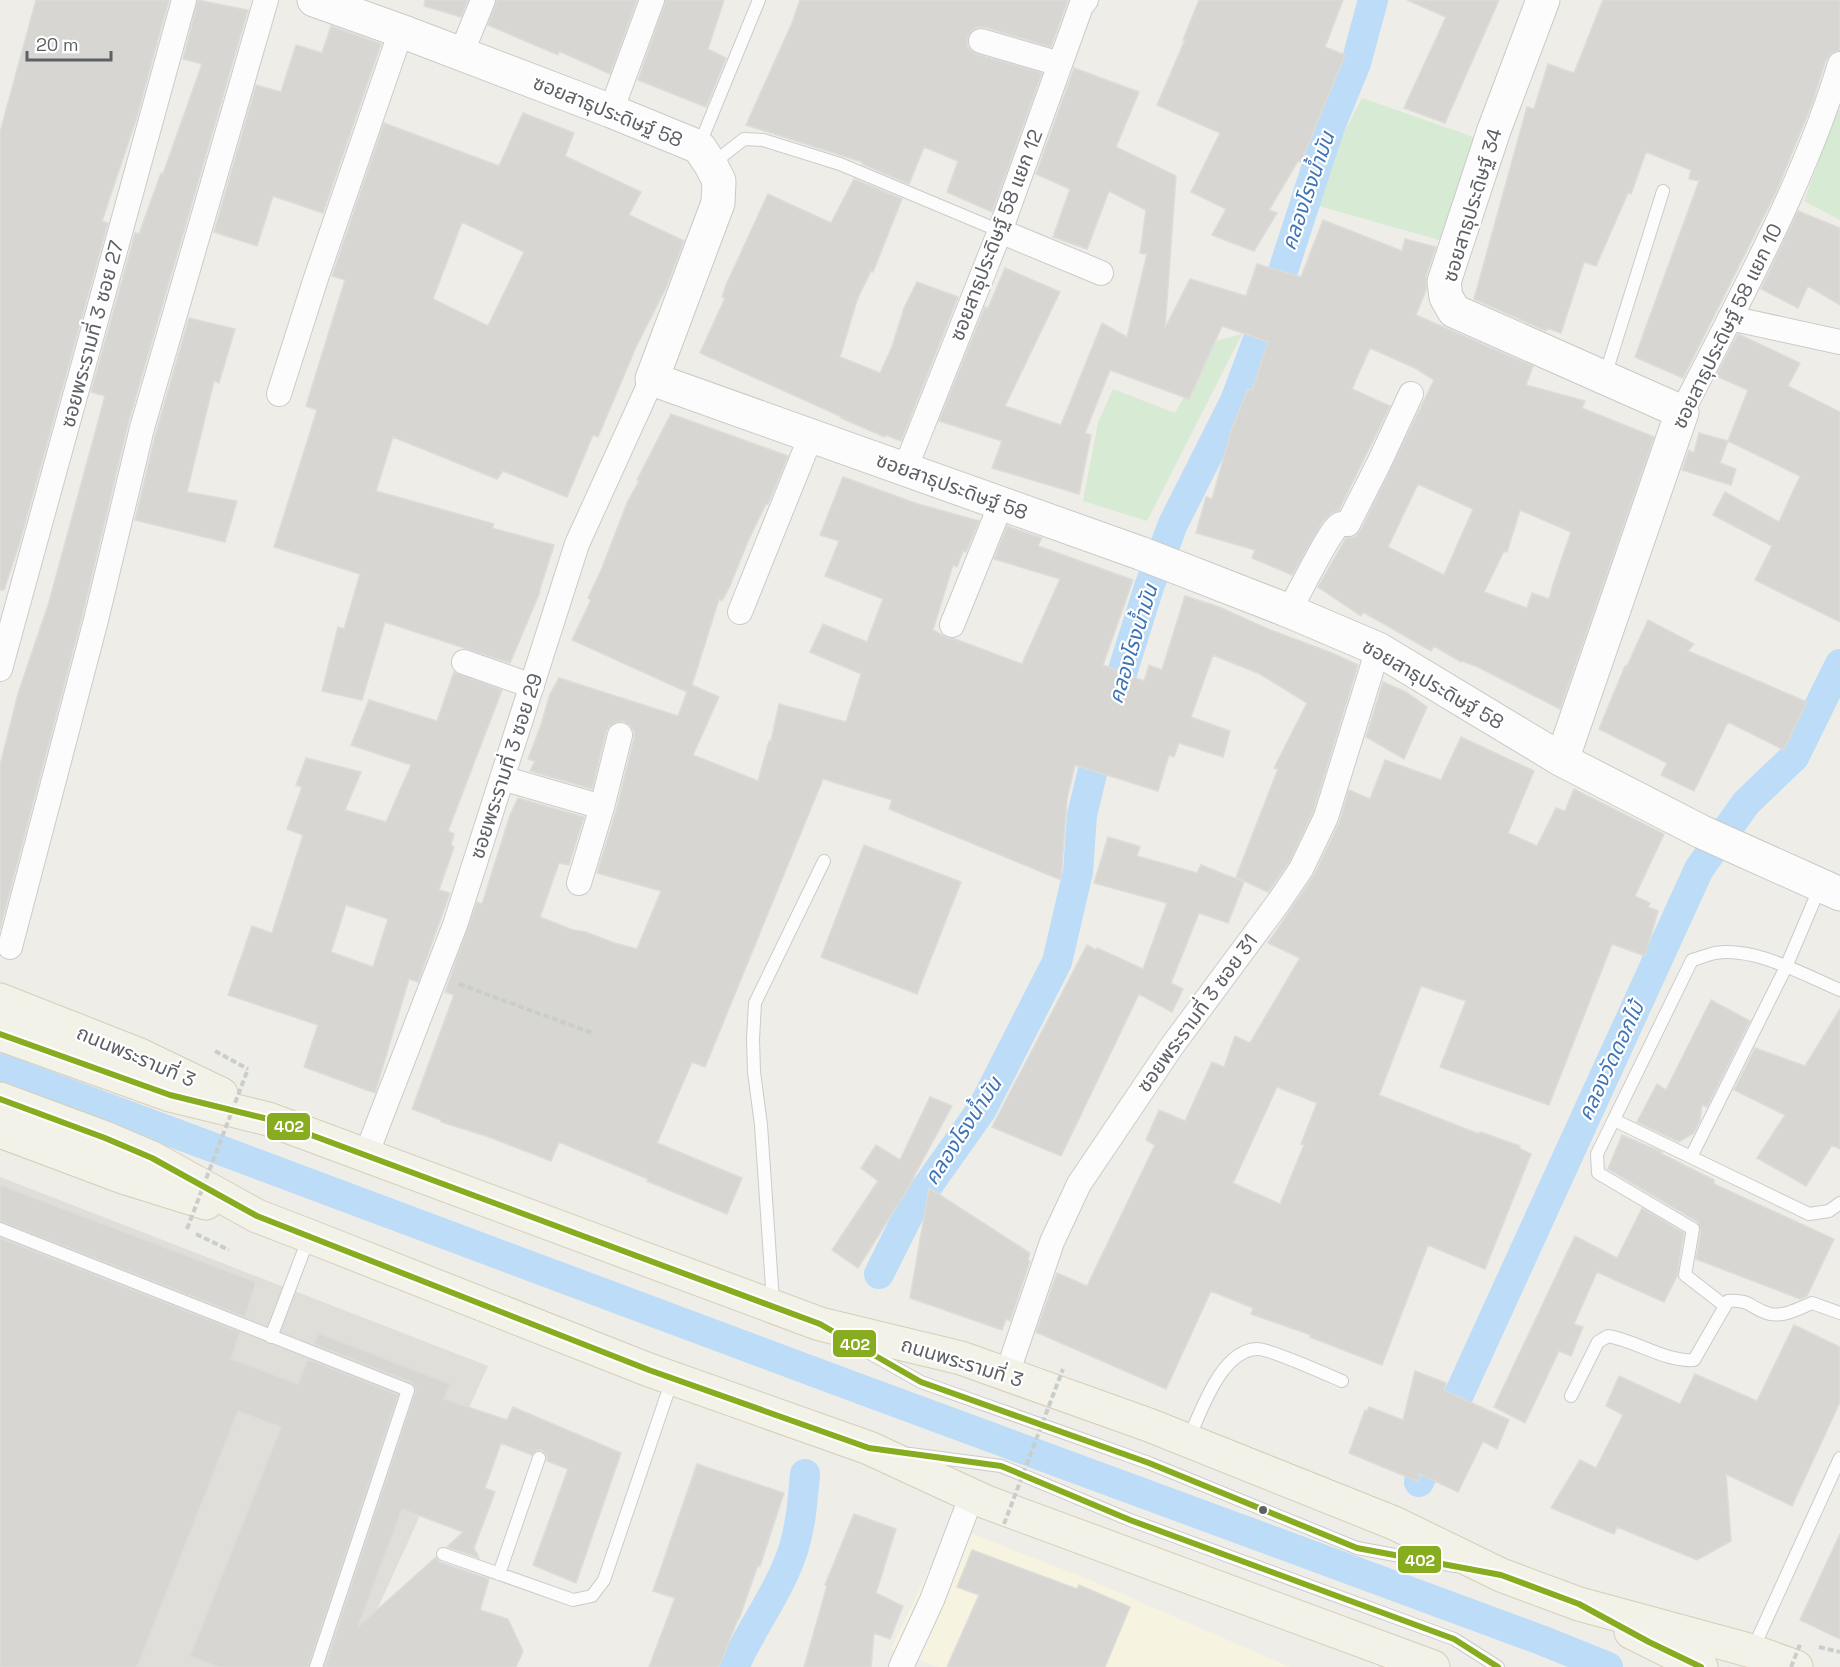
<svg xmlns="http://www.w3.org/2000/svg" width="1840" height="1667" viewBox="0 0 1840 1667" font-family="'Space Grotesk','Noto Sans Thai',sans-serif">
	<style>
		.commercial { fill: #f7f3e1 }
		.industrial { fill: #dfded9 }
		.green { fill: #d6ead4 }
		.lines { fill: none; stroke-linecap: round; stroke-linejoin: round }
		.canal { stroke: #bcdcf8; stroke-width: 30 }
		.building { fill: #d7d6d3; stroke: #dddcd8; stroke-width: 1.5; fill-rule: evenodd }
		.lane-casing { stroke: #cbcbca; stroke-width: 14 }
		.street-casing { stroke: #cbcbca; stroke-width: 26 }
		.secondary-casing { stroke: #c9cac8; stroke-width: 35 }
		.primary-casing { stroke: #d6ceb5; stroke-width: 35 }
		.path { stroke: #cacecb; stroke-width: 4; stroke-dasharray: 6 3; stroke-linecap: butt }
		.lane { stroke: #fcfcfc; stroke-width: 12 }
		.street { stroke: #fcfcfc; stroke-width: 24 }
		.secondary { stroke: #fcfcfc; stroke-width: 33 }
		.primary { stroke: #f3f2e9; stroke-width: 33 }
		.path-bridge { stroke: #cacecb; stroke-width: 4; stroke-dasharray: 6 3; stroke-linecap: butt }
		.bus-1-casing { stroke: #fff; stroke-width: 10 }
		.bus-1 { stroke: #87ac1f; stroke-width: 6 }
		.bus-dot { fill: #5d6166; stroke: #fff; stroke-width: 2 }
		.labels { text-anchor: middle; stroke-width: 4.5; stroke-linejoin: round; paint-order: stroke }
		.street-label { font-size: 20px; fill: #5d6166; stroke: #fff }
		.water-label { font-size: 21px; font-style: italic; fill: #3f75b5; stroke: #fff }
		.line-badge { stroke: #fff; stroke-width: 2 }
		.badge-label { font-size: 16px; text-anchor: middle; font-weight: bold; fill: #fff }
	</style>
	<rect width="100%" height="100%" fill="#eeede8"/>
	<path class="commercial" d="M950,1525L1090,1580L1290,1667H938L891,1649Z"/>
	<path class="industrial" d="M0,1177L488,1366L351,1667H0Z"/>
	<path class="green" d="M1362,98L1479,139L1443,241L1319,206L1340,140Z
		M1838,109L1840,110V220L1804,201Z
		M1242,334L1147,521L1083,501L1098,423L1113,389L1175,413L1215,341Z"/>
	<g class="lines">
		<path class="canal" d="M0,1068L833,1379L1541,1640L1608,1667
			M879,1274L912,1208L982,1109L1057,962L1078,872L1082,815L1097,753L1149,587L1173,524L1235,401L1280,280L1329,129L1356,63L1373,0
			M1419,1482L1699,869L1746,803L1794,757L1840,664
			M734,1667C752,1626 781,1590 794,1547C801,1524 803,1498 805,1474"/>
	</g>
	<path class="building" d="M36,0H169L136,120L102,221L108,223L19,545L4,590H0V132Z
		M198,0L248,10L128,424L82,617L0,929V765L18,694L49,602L105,396L91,392L135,233L139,234L161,173L163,174L202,64L183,59Z
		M425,0H468L461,17L424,6Z
		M497,0H637L610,74L559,51L558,55L488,25Z
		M666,0H724L708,49L726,58L706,107L638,80Z
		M800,0H1068L1051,47L984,27H978L972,30L968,36L967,45L970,50L976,54L1042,73L992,212L947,192L958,161L924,147L909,184L862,164V162L746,125L792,23Z
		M1199,0H1343L1325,47L1345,55L1301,162L1298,161L1269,210L1277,213L1254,251L1212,235L1226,209L1191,192L1220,133L1157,105L1185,40H1183Z
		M1407,0H1499L1445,123L1404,108L1446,17Z
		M1603,0H1840V50L1831,53L1826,60L1812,104L1776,192L1683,378L1635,357L1699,181L1689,179L1691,170L1646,152L1631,194L1628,193L1596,266L1584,262L1561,333L1547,328L1546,331L1474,299L1527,107L1534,109L1548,64L1574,73Z
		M331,26L381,44L323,213L273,196L257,246L214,232L256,85L281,92L296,45L322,53Z
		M1074,68L1139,92L1116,147L1176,176L1165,328L1190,279L1246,296L1257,264L1301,277L1323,220L1402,251L1405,239L1436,247L1426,276V290L1416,315L1533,366L1526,385L1585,401L1582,408L1654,437L1560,709L1478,667L1462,661L1461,662L1434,646L1431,651L1363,612L1361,616L1318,587L1346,538L1355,537L1361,530L1434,380L1415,368L1370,348L1352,389L1390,406L1339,510L1332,513L1323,521L1292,575L1252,558L1255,550L1196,533L1206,497L1212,499L1232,428L1248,389L1252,390L1268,342L1222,326L1189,399L1110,370L1085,433L1091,435L1079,494L992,468L1002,441L939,421L985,307L988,308L1005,268L1060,292L1005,406L1061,425L1102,323L1127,337L1147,254L1140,253L1146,210L1109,191L1087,249L1053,237L1070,189L1036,174ZM1418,484L1473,509L1444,575L1388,547ZM1520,510L1571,532L1553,584L1549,599L1532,593L1527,608L1484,592L1504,551L1507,552Z
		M523,113L574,133L565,156L641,192L629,215L684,241L666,288L636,347L598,437L593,435L567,497L503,471L497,479L393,437L376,491L494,524L492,528L554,545L539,592H540L510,663L385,622L362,700L322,691L338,627L344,629L360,574L274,547L317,410L306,406L345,280L332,276L384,123L499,166ZM462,222L524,252L488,326L433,299Z
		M854,179L902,199L873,272L871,271L857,300L840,357L880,373L892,347L904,308L917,282L958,297L901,441L886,435L885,437L841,418L842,417L700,353L725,298L722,297L726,285L768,194L831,223Z
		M1798,211L1840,228V305L1808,286L1798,308L1761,289Z
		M189,318L235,329L219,383L214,381L187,492L237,501L225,542L135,520L156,432Z
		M1738,334L1800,363L1788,386L1840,412V622L1755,580L1772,546L1713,515L1725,492L1779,522L1800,476L1728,441L1748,390L1716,376Z
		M671,414L788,456L768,504H766L748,541L730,586L722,601L719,599L692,685L719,697L693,755L758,781L769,741H771L779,704L846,722L861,674L810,652L823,624L867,642L883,599L825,576L839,541L820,535L843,477L918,504L979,521L966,552L963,551L957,567L953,565L933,630L947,638L955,639L1022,664L1060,579L994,559L1007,526L1042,538L1038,546L1133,580L1103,665L1144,681L1149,665L1162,670L1185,596L1219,607L1268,629L1332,653L1358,665L1313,812L1289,862L1268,892L1236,877L1278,769L1274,768L1307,703L1260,674L1213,655L1191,717L1230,731L1223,757L1179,743L1174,757L1169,755L1158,791L1075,765L1067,799L1061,880L889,809L892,800L823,779L705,1067L692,1062L657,1143L742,1178L727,1214L647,1181L648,1179L559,1142L551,1161L489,1137L441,1122V1120L412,1109L454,995L445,992L477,902L482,904L510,815L518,798L584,817L569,865L559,863L540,917L573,930L586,932L614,943L637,949L661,891L597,873L616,811L634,738V732L630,725L623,721L616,722L609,726L606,732L592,789L530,771L535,761L528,759L541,725L550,694L559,678L678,716L687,692L572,640L591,600L588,598L602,568L627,503L639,481L637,480Z
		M1699,433L1728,441L1720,463L1736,469L1731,485L1682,470L1689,450L1694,453Z
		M1648,620L1694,644L1688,651L1807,702L1784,750L1728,722L1694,791L1661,775L1667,763L1599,729L1625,666H1627Z
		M454,672L502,690L448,831L454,834L451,845L454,847L439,890L450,893L418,982L409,979L375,1093L304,1067L318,1025L228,995L252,926L272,933L303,835L287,829L302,787L296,785L306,758L361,772L345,810L386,822L411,765L351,745L369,700L437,721ZM346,905L388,919L373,967L331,952Z
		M1383,682L1406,692L1427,707L1404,759L1366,737Z
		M1461,737L1534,771L1508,833L1537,846L1556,808L1565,811L1574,789L1664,834L1635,896L1650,903L1648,907L1658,911L1645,956L1612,944L1549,1105L1440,1067L1466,1001L1421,986L1379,1095L1479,1134L1480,1132L1520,1146L1519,1148L1531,1154L1485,1269L1428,1245L1382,1365L1310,1337L1311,1335L1251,1314L1253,1308L1211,1291L1166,1389L1036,1332L1057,1273L1087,1286L1155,1145L1146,1140L1159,1110L1185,1121L1212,1062L1224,1067L1235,1036L1250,1043L1300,958L1268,943L1314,875L1339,823L1349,790L1370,799L1385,760L1441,780ZM1277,1087L1317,1103L1301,1144L1304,1145L1280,1204L1233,1183Z
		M1108,837L1138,846L1140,847L1137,856L1197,873L1201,865L1244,882L1228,923L1199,913L1171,983L1183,989L1172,1012L1139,994L1061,1156L992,1127L1087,945L1096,950L1097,948L1143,969L1167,903L1094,883Z
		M864,845L961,882L917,994L821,957Z
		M1711,1000L1750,1021L1707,1107L1702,1105L1700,1120L1694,1133L1679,1142L1637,1122L1657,1084L1666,1090Z
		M1840,1009V1149L1832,1145L1806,1186L1757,1158L1785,1115L1734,1090L1755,1048L1805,1066Z
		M930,1097L952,1106L913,1178L914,1179L858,1268L832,1250L878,1181L861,1168L876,1145L900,1160Z
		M1622,1135L1662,1152L1660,1153L1714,1180V1184L1834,1239L1807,1296L1800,1299L1696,1259L1701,1230L1698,1222L1608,1169Z
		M0,1185L256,1282L245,1317L0,1221Z
		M929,1188L1030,1253L1028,1260L1030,1261L1010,1321L1006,1319L1002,1330L910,1298Z
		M1642,1208L1684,1233L1677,1276L1664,1302L1597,1272L1574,1324L1583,1327L1571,1356L1559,1351L1525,1423L1494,1407L1575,1236L1617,1258Z
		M0,1238L240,1332L231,1359L298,1384L308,1359L398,1395L308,1667H218L190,1656L281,1427L238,1411L137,1667H0Z
		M1794,1325L1840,1347V1402L1792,1506L1726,1474L1731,1541L1697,1560L1617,1527L1614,1534L1551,1508L1580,1460L1596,1468L1623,1415L1606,1406L1619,1376L1680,1404L1695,1374L1757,1401Z
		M318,1333L450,1384L444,1399L507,1420L513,1407L621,1453L576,1583L533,1565L568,1469L547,1461V1456L542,1450H537L532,1455L501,1443L485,1488L495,1492L474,1548L479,1558L447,1547L463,1532L402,1509L358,1627L436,1557L440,1562L489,1579L480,1610L508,1619L523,1651L516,1667H325L416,1389L411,1382L314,1344Z
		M1415,1371L1446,1383L1444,1390L1509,1420L1497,1449L1483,1441L1458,1492L1420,1474L1419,1482L1349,1453L1365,1410L1367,1411L1369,1407L1403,1420Z
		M697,1464L784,1493L760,1566L758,1565L739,1619H738L719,1667H649L675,1598L653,1591Z
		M854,1514L896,1529L876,1593L903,1606L890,1639L874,1633L871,1667H804L827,1586L825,1585Z
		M1840,1534V1639L1800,1620Z
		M972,1550L1077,1589L1079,1585L1130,1607L1105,1667H947L979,1595L957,1587Z"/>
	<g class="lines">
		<g class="lane-casing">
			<path id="lane" d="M699,146L759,0
				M712,164L744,139L763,140L840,164L1000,231
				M1605,376L1663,191
				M1614,1120L1809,1214L1829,1211L1840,1203
				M1691,1157L1786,967L1820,887
				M0,1229L408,1390L316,1667
				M773,1302L761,1125L754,1072L753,1039L755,1003L824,861
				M1725,1306L1685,1275L1693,1229L1598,1173L1597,1154L1692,960C1699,958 1707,955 1715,953C1754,946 1804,975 1840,990
				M271,1337L309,1237
				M857,1346L921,1382L1149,1463L1357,1548L1455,1566
				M1571,1396L1598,1342L1608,1336C1637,1341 1665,1362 1694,1360L1728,1301C1751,1299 1751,1309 1770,1314C1784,1317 1800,1308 1812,1303L1840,1313
				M1188,1440C1201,1412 1221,1350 1257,1349C1268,1348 1328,1375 1342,1381
				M910,1454L1001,1466L1130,1520L1454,1639L1498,1667
				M443,1554L573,1600L592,1596L604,1580L672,1380
				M499,1574L539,1458
				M1752,1651L1840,1458"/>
		</g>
		<g class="street-casing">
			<path id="street" d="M981,41L1060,64
				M461,54L483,0
				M611,111L652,0
				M1000,231L1101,273
				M1730,318L1840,342
				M279,394L316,278L401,31
				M1682,412C1738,301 1804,184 1840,64
				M905,469L1000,231L1081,6L1086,0
				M1289,611C1296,599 1331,528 1339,525C1342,523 1345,524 1348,524L1379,463L1411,394
				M740,612L811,436
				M952,625L1001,504
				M464,662L532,686
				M0,669L184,0
				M502,778L602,807L620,735
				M579,883L602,807
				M10,947L96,620L142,428L266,0
				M366,1155L455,925L577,544L652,379
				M1007,1374L1052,1242L1079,1184L1172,1046L1278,903L1301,869L1326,817L1378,649
				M901,1667L932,1600L972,1495"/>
		</g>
		<g class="secondary-casing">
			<path id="secondary" d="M314,0L401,31L611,111L699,147L711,165L719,181L718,203L652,379L1140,553L1289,611L1378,649L1562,760L1702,832L1840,894
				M1543,0L1494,130L1444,282L1446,297L1454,311L1682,412L1562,760"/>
		</g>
		<g class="primary-casing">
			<path id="primary" d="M0,1000L140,1055L221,1094
				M0,1034L170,1095L268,1119L820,1324L961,1358L1149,1425L1394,1523L1501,1575L1579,1604L1752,1651L1796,1667
				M0,1099L105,1138L152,1158L257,1216L309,1236L649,1370L869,1448L986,1502L1433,1667
				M0,1131L123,1177L206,1203
				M1631,1632L1701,1667"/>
		</g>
		<path class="path" d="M459,984L592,1033
			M215,1051L248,1069
			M196,1234L229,1250
			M1819,1647L1840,1652"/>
		<use href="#lane" class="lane"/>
		<use href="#street" class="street"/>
		<use href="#secondary" class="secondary"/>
		<use href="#primary" class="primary"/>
		<path class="path-bridge" d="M187,1229L248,1069
			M1004,1524L1063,1369
			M1791,1667L1801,1642"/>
		<g class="bus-1-casing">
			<path id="bus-1" d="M0,1034L170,1095L268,1119L820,1324L921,1382L1149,1463L1357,1548L1501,1575L1579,1604L1649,1642L1701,1667
				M0,1099L105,1138L152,1158L257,1216L649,1370L869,1448L1001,1466L1130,1520L1454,1639L1498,1667"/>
		</g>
		<use href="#bus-1" class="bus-1"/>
	</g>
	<circle class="bus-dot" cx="1263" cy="1510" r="5"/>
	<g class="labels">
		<g class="street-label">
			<text transform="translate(608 111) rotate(22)" y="7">ซอยสาธุประดิษฐ์ 58</text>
			<text transform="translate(1472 205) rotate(-73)" y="7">ซอยสาธุประดิษฐ์ 34</text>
			<text transform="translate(996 235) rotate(-69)" y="7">ซอยสาธุประดิษฐ์ 58 แยก 12</text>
			<text transform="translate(1727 326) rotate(-64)" y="7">ซอยสาธุประดิษฐ์ 58 แยก 10</text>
			<text transform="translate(92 334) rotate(-75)" y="7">ซอยพระรามที่ 3 ซอย 27</text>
			<text transform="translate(952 486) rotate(20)" y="7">ซอยสาธุประดิษฐ์ 58</text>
			<text transform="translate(1433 684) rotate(30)" y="7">ซอยสาธุประดิษฐ์ 58</text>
			<text transform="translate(506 766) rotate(-72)" y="7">ซอยพระรามที่ 3 ซอย 29</text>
			<text transform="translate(1197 1013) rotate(-54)" y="7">ซอยพระรามที่ 3 ซอย 31</text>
			<text transform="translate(136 1056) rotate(23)" y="7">ถนนพระรามที่ 3</text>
			<text transform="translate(962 1362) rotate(17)" y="7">ถนนพระรามที่ 3</text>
		</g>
		<g class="water-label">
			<text transform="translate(1308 191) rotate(-71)" y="7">คลองโรงน้ำมัน</text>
			<text transform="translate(1133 644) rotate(-73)" y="7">คลองโรงน้ำมัน</text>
			<text transform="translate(1611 1061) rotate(-65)" y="7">คลองวัดดอกไม้</text>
			<text transform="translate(963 1131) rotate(-57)" y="7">คลองโรงน้ำมัน</text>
		</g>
	</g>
	<g class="line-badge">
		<rect x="266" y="1112" width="45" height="29" rx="6" fill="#87ac1f"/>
		<rect x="832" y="1329" width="45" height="29" rx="6" fill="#87ac1f"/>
		<rect x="1397" y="1545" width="45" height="29" rx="6" fill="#87ac1f"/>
	</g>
	<g class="badge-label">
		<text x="289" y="1132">402</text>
		<text x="855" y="1350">402</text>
		<text x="1420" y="1566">402</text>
	</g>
	<path d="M27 51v9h84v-9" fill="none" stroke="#5d6166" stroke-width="3"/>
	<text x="36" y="51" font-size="18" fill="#5d6166" stroke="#ffffff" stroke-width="4.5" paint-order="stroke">20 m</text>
</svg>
